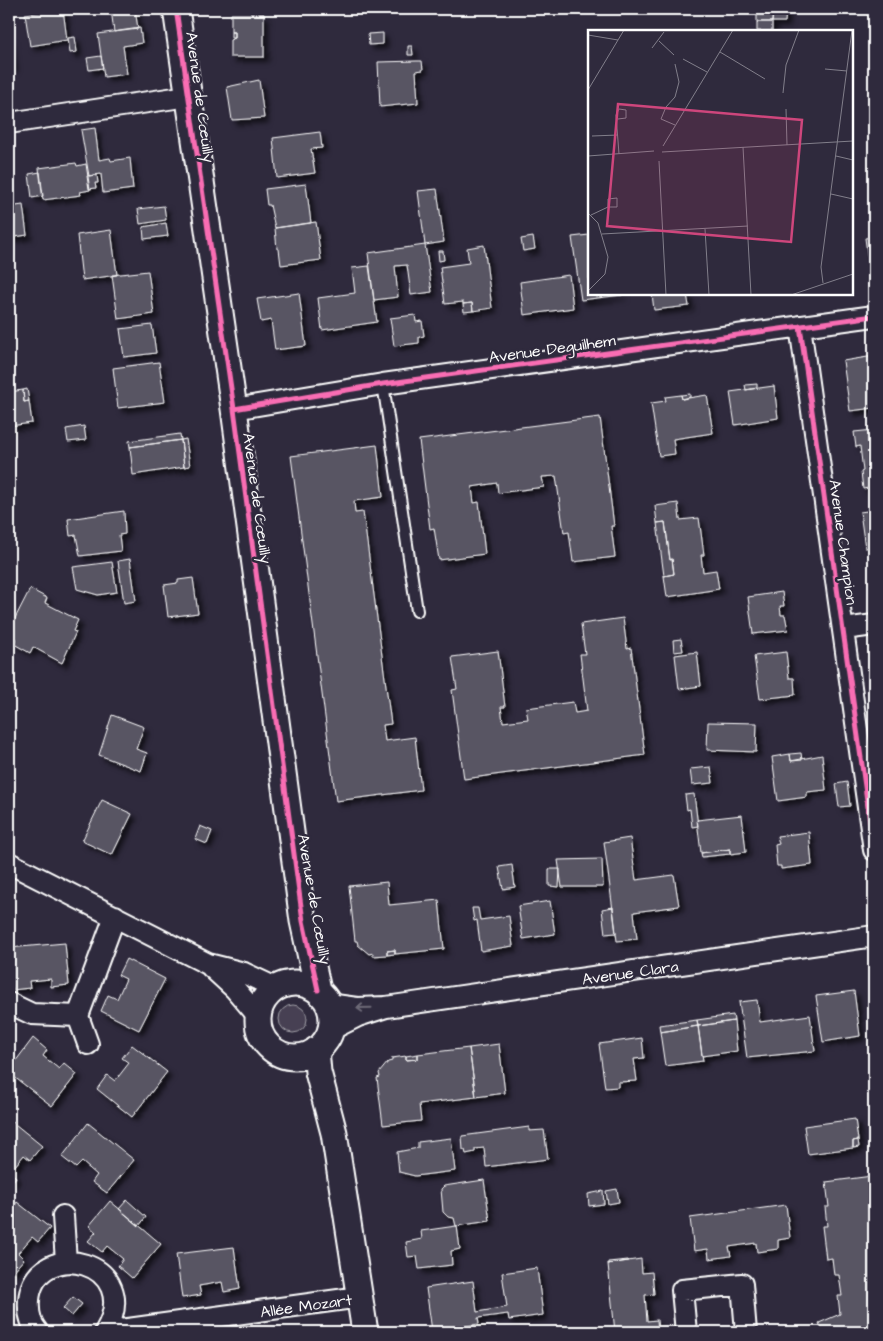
<svg xmlns="http://www.w3.org/2000/svg" width="883" height="1341" viewBox="0 0 883 1341" font-family="'Architects Daughter',sans-serif">
	<style>
		.green { fill: #464152; stroke: #a2a0a8 }
		.building { fill: #595564; stroke: #fff; filter: url(#shadow) }
		.lines { fill: none; stroke-linecap: round; stroke-linejoin: round }
		.service-casing { stroke: #fff; stroke-width: 14 }
		.minor-casing { stroke: #fff; stroke-width: 24 }
		.tertiary-casing { stroke: #fff; stroke-width: 29 }
		.service { stroke: #2f2a3d; stroke-width: 10 }
		.minor { stroke: #2f2a3d; stroke-width: 20 }
		.tertiary { stroke: #2f2a3d; stroke-width: 25 }
		.cycleway-casing { stroke: #2f2a3d; stroke-width: 8 }
		.cycleway { stroke: #f96db3; stroke-width: 5 }
		.oneway { stroke: #6d6a77 }
		.labels { text-anchor: middle; stroke-width: 5; stroke-linejoin: round; paint-order: stroke }
		.street-label { font-size: 16px; fill: #fff; stroke: #2f2a3d }
		.inset-road { fill: none; stroke: #827f8b; stroke-width: 1 }
		.view { fill: #ce467c; fill-opacity: 0.15; stroke: #ce467c; stroke-width: 2.5 }
		.inset-edge { fill: none; stroke: #fff; stroke-width: 2.5 }
	</style>
	<defs>
		<filter id="shadow"><feDropShadow dx="4.5" dy="4.5" stdDeviation="2.5" flood-color="#0009"/></filter>
	</defs>
	<rect width="100%" height="100%" fill="#2f2a3d"/>
	<filter id="ink" filterUnits="userSpaceOnUse"><feTurbulence type="fractalNoise" baseFrequency=".02" numOctaves="2"/><feDisplacementMap in="SourceGraphic" scale="10" xChannelSelector="R" yChannelSelector="G"/><feConvolveMatrix kernelMatrix="1 2 1 2 8 2 1 2 1" color-interpolation-filters="sRGB"/></filter>
	<g filter="url(#ink)">
		<path class="green" d="M279 1019a14 14 0 1 1 28 0a14 14 0 1 1-28 0Z"/>
		<path class="building" d="M63,9L67,40L30,46L25,14Z
			M111,9H135L138,29L114,32Z
			M757,9H773L772,22H757Z
			M773,9H786L785,22H772Z
			M231,14H264V57H230V40L235,38V32H231Z
			M757,22H772V31H757Z
			M140,28L142,43L123,46L127,74L104,77L98,34Z
			M231,32H235V38H231Z
			M383,33V44L369,45L368,34Z
			M9,37L12,61H9Z
			M75,37L77,52L70,53L68,38Z
			M408,46H412L413,55H408Z
			M101,56L103,68L89,70L87,58Z
			M9,61H12L13,67L9,68Z
			M417,61H422L423,70L416,71L418,103L380,107L378,62Z
			M259,80L264,118L232,120L227,87Z
			M95,128L99,160L110,158L111,161L130,158L133,189L103,193L101,174L89,176L81,130Z
			M320,132L322,148L311,149L315,173L277,178L273,138Z
			M76,163L77,166L86,164L90,190L80,192L81,195L43,200L39,168Z
			M40,172L43,196L32,198L29,174Z
			M97,175L98,183H95L96,188L89,189L87,176Z
			M306,184L311,223L275,228L270,205H267L265,189Z
			M437,189L444,242L425,245L418,191Z
			M23,205L27,235L9,238V207Z
			M164,206L166,220L140,224L138,209Z
			M316,222L321,260L281,265L279,249H277L275,228Z
			M166,223L168,236L144,239L143,227Z
			M111,230L117,275L82,280L77,235Z
			M589,235V294L622,295L581,300L572,237Z
			M533,237L535,249L523,251L521,239Z
			M874,237V268H869L865,238Z
			M425,245L432,292L411,295L407,265L395,266L398,297L374,300L368,253Z
			M484,245L492,308L473,311L472,303L463,304V302L445,304L440,267L469,263L467,248Z
			M438,251H443L444,260L439,261Z
			M369,266L377,322L322,330L318,298L355,293L352,268Z
			M148,271L154,314L118,319L112,275Z
			M569,275L573,308L524,315L520,282Z
			M299,293L306,346L275,350L271,320L261,322L257,299Z
			M652,294H687L689,306L654,310Z
			M472,303L473,311L464,312L463,304Z
			M415,315L416,322L422,321L424,336L419,337V343L394,346L390,318Z
			M152,325L156,353L124,357L120,329Z
			M874,356V408L850,411L843,361Z
			M159,362L165,402L118,408L113,368Z
			M757,384V388L746,390L745,385Z
			M774,386L778,418L735,425L730,392Z
			M27,389L29,401L24,402L23,390Z
			M23,390L24,402L29,401L32,423L9,426V392Z
			M690,394V397L682,399L681,395Z
			M681,395L682,399L707,395L713,433L673,439L675,454L659,456L651,403L666,401L665,397Z
			M600,417L614,526H611L615,557L573,562L569,532L564,533L556,476L542,477L544,487L498,493L497,483L472,487L474,503L479,502L485,554L439,560L434,528L430,529L419,440Z
			M84,426L86,440L68,442L66,429Z
			M874,430V487L863,489L861,472L863,471L860,446L856,447L854,432Z
			M180,434L181,440L130,447L129,441Z
			M186,439L190,466L184,467L181,440Z
			M181,440L184,467L133,475L130,447Z
			M377,445L383,497L354,501L355,513L363,512L391,724L383,725L385,741L415,737L421,790L336,801L291,456Z
			M678,503L680,520L699,518L704,555H701L703,572L716,570L719,589L667,597L664,576L674,574L672,559L670,560L665,522L657,523L655,506Z
			M874,510V547L865,548L860,512Z
			M124,511L125,534L119,535L121,551L80,556L76,535L70,536L68,519Z
			M665,522L670,560L672,559L674,574L664,576L657,523Z
			M130,559L136,601L124,603L118,561Z
			M112,562L117,592L98,595L77,589L73,567Z
			M193,578L198,613L168,617L164,585L178,583V580Z
			M30,589L47,598L45,603L78,620L73,631L76,632L62,663L33,647L30,653L14,644L16,639L9,635V630Z
			M782,592L784,606H780L781,615H785L788,630L753,634L748,597Z
			M623,618L627,649L631,648L645,755L464,779L452,690L457,689L452,657L498,651L505,707H501L503,722L528,719L526,708L573,702L575,713L587,711L580,654H585L581,624Z
			M681,639L683,651L674,652L673,640Z
			M697,652L701,686L679,689L675,655Z
			M786,652L789,678H794L795,695L760,699L754,656Z
			M112,715L144,727L136,749L147,753L141,771L99,755Z
			M708,722L757,723L756,752L707,750Z
			M801,753L802,760L791,761L790,754Z
			M790,754L791,761L822,755L826,790L807,792V797L778,801L772,757Z
			M711,767L713,783L692,785L690,769Z
			M847,782L850,806L839,807L836,784Z
			M694,794L698,826L692,827L690,809L687,810L685,795Z
			M102,800L132,814L112,855L82,841Z
			M742,815L746,852L730,854V849L701,853L697,820Z
			M200,826L212,831L207,844L195,839Z
			M809,832L812,865L781,869V866H777L775,845L779,844L777,836Z
			M630,838L636,880L674,875L679,906L634,912L637,939L617,941L604,842Z
			M730,849V854L702,857L701,853Z
			M602,859L603,887H562L558,860Z
			M512,865L515,887L503,889L499,867Z
			M549,869H560L559,887L549,886Z
			M387,882L389,905L439,900L444,949L395,954V950L387,951V955L373,956V953L369,954L358,945L357,941H355L349,886Z
			M550,901L555,934L523,939L518,906Z
			M613,907L616,933L605,934L602,909Z
			M472,908H478L480,920L509,916L513,946L481,951L477,920L474,921Z
			M65,943L69,985L51,987V979L29,981L30,988L12,990L9,948Z
			M395,950V954L387,955V951Z
			M126,959L165,979L139,1030L101,1011L108,995L117,999L126,979L118,975Z
			M854,991L860,1036L823,1042L816,996Z
			M757,1000L760,1022L810,1015L815,1051L747,1058L739,1002Z
			M733,1015L734,1021L698,1026L697,1020Z
			M697,1020L698,1026L660,1032L659,1025Z
			M734,1021L737,1051L702,1056L698,1026Z
			M698,1026L703,1061L665,1066L660,1032Z
			M33,1038L47,1050L43,1056L59,1069L64,1063L77,1074L52,1106L9,1073V1070Z
			M642,1038L644,1058L634,1059L637,1081L618,1082V1087L605,1088L599,1044Z
			M499,1044L505,1093L476,1097L469,1048Z
			M132,1045L167,1072L132,1117L97,1089L107,1075L115,1081L129,1063L122,1058Z
			M469,1048L476,1097L419,1104L421,1121L383,1125L377,1078L380,1077L379,1073L388,1062L392,1061V1058L406,1056V1060L418,1059V1054Z
			M418,1054V1059L406,1060V1056Z
			M855,1119L858,1140L853,1141V1148L808,1154L804,1126Z
			M10,1120L42,1146L30,1160L24,1155L10,1172L16,1177L9,1186V1121Z
			M88,1123L134,1160L107,1193L92,1182L97,1175L82,1162L76,1168L62,1157Z
			M529,1127V1131L544,1130L548,1159L486,1167L484,1148L475,1149V1152L466,1154L465,1150H463L462,1136Z
			M451,1138L455,1171L415,1176L399,1172L397,1152L418,1148V1142Z
			M858,1140L859,1147L853,1148V1141Z
			M872,1176L874,1190V1332H823L819,1323L840,1314L838,1296H842L839,1275H834L832,1258L826,1259L822,1226H827L825,1207H829L826,1182Z
			M484,1180L490,1221L456,1226L454,1218L448,1217L443,1212L441,1189L444,1186Z
			M617,1189L619,1202L608,1204L606,1191Z
			M603,1191L604,1204L589,1206L588,1194Z
			M127,1200L146,1217L139,1226L119,1209Z
			M110,1201L161,1244L132,1278L118,1266L123,1259L107,1246L102,1252L88,1241L96,1232L89,1226Z
			M17,1202L50,1228L38,1242L32,1237L18,1253L24,1259L12,1273L9,1270V1212Z
			M786,1205L790,1238L778,1240V1249L757,1252L756,1243L729,1247L731,1256L709,1259L708,1249L694,1251L690,1218Z
			M456,1226H457L460,1249L451,1251L452,1265L419,1269L417,1256L408,1257L406,1242L422,1239L421,1231Z
			M234,1247L240,1289L224,1292L222,1282L199,1286L201,1295L182,1298L176,1254Z
			M641,1259L642,1273L652,1272L654,1294L645,1295L647,1321L657,1320L658,1332H615L608,1264Z
			M628,1260L629,1261L608,1264V1262Z
			M537,1268L543,1315L509,1320L508,1314L478,1318L479,1324L432,1331L426,1288L473,1281L477,1312L507,1307L502,1273Z
			M73,1297L82,1304L72,1316L63,1308Z"/>
		<g class="lines">
			<g class="service-casing">
				<path id="service" d="M383,384L417,611"/>
			</g>
			<g class="minor-casing">
				<path id="minor" d="M9,123L188,96
					M800,326L874,850
					M234,409L383,384L874,316
					M844,629L874,625
					M9,863L208,964L244,973L276,988
					M211,967L235,989L258,1016
					M9,1003L32,1014L78,1016L115,916
					M328,1004L357,1008L386,1007L358,1016L330,1030
					M386,1007L874,936
					M78,1016L88,1044
					M63,1216L66,1262
					M38,1332C30,1323 28,1312 29,1300C35,1234 146,1261 105,1332
					M106,1332L360,1297
					M686,1332L682,1290L742,1284L746,1332"/>
			</g>
			<g class="tertiary-casing">
				<path id="tertiary" d="M176,9L234,409L303,921L318,990
					M258 1020a37 37 0 1 1 74 0a37 37 0 1 1-74 0Z
					M316,1050L318,1072L334,1133L365,1332"/>
			</g>
			<use href="#service" class="service"/>
			<use href="#minor" class="minor"/>
			<use href="#tertiary" class="tertiary"/>
			<g class="cycleway-casing">
				<path id="cycleway" d="M176,9L234,409L303,921L318,990
					M800,326L874,850
					M234,409L383,384L874,316"/>
			</g>
			<use href="#cycleway" class="cycleway"/>
		</g>
		<defs><path id="oneway-shaft" d="M-6 0H5M1.5-3L5.5 0L1.5 3" fill="none" stroke-width="1.6" stroke-linecap="round" stroke-linejoin="round" transform="scale(1.25)"/></defs>
		<use class="oneway" href="#oneway-shaft" transform="translate(364 1008) rotate(179)"/>
	</g>
	<g class="labels">
		<g class="street-label">
			<text transform="translate(201 97) rotate(82)" y="6">Avenue de Cœuilly</text>
			<text transform="translate(552 348) rotate(-8)" y="6">Avenue Deguilhem</text>
			<text transform="translate(258 498) rotate(82)" y="6">Avenue de Cœuilly</text>
			<text transform="translate(844 542) rotate(82)" y="6">Avenue Champion</text>
			<text transform="translate(315 899) rotate(80)" y="6">Avenue de Cœuilly</text>
			<text transform="translate(630 972) rotate(-8)" y="6">Avenue Clara</text>
			<text transform="translate(306 1305) rotate(-8)" y="6">Allée Mozart</text>
		</g>
	</g>
	<g transform="translate(588 30)">
		<rect width="265" height="265" fill="#2f2a3d"/>
		<path class="inset-road" d="M0,5L30,10M71,11L86,25M64,18L76,2M132,22L177,49M95,29L119,42M237,39L259,41M0,60L36,0M195,63L198,35L211,0M198,79L199,115M30,89L38,88V80L31,79L28,85L31,124M87,95L73,89L78,77L87,67L91,52L87,34M4,106L30,105M75,116L145,0M155,117L163,265M74,122L265,111M0,126L66,121M248,126L265,130M71,131L78,265M243,164L265,169M29,168V177H20V169ZM0,183L10,193L20,227L17,244L0,261M3,185L20,177M117,199L121,265M14,204L160,196M235,253L233,237L264,0M203,265L265,244"/>
		<path class="view" d="M30,74L214,90L203,212L19,196Z"/>
		<rect width="265" height="265" class="inset-edge"/>
	</g>
	<rect width="883" height="1341" fill="none" stroke="#2f2a3d" stroke-width="30"/>
	<rect x="15" y="15" width="853" height="1311" fill="none" stroke="#fff" stroke-width="2" filter="url(#ink)"/>
</svg>
